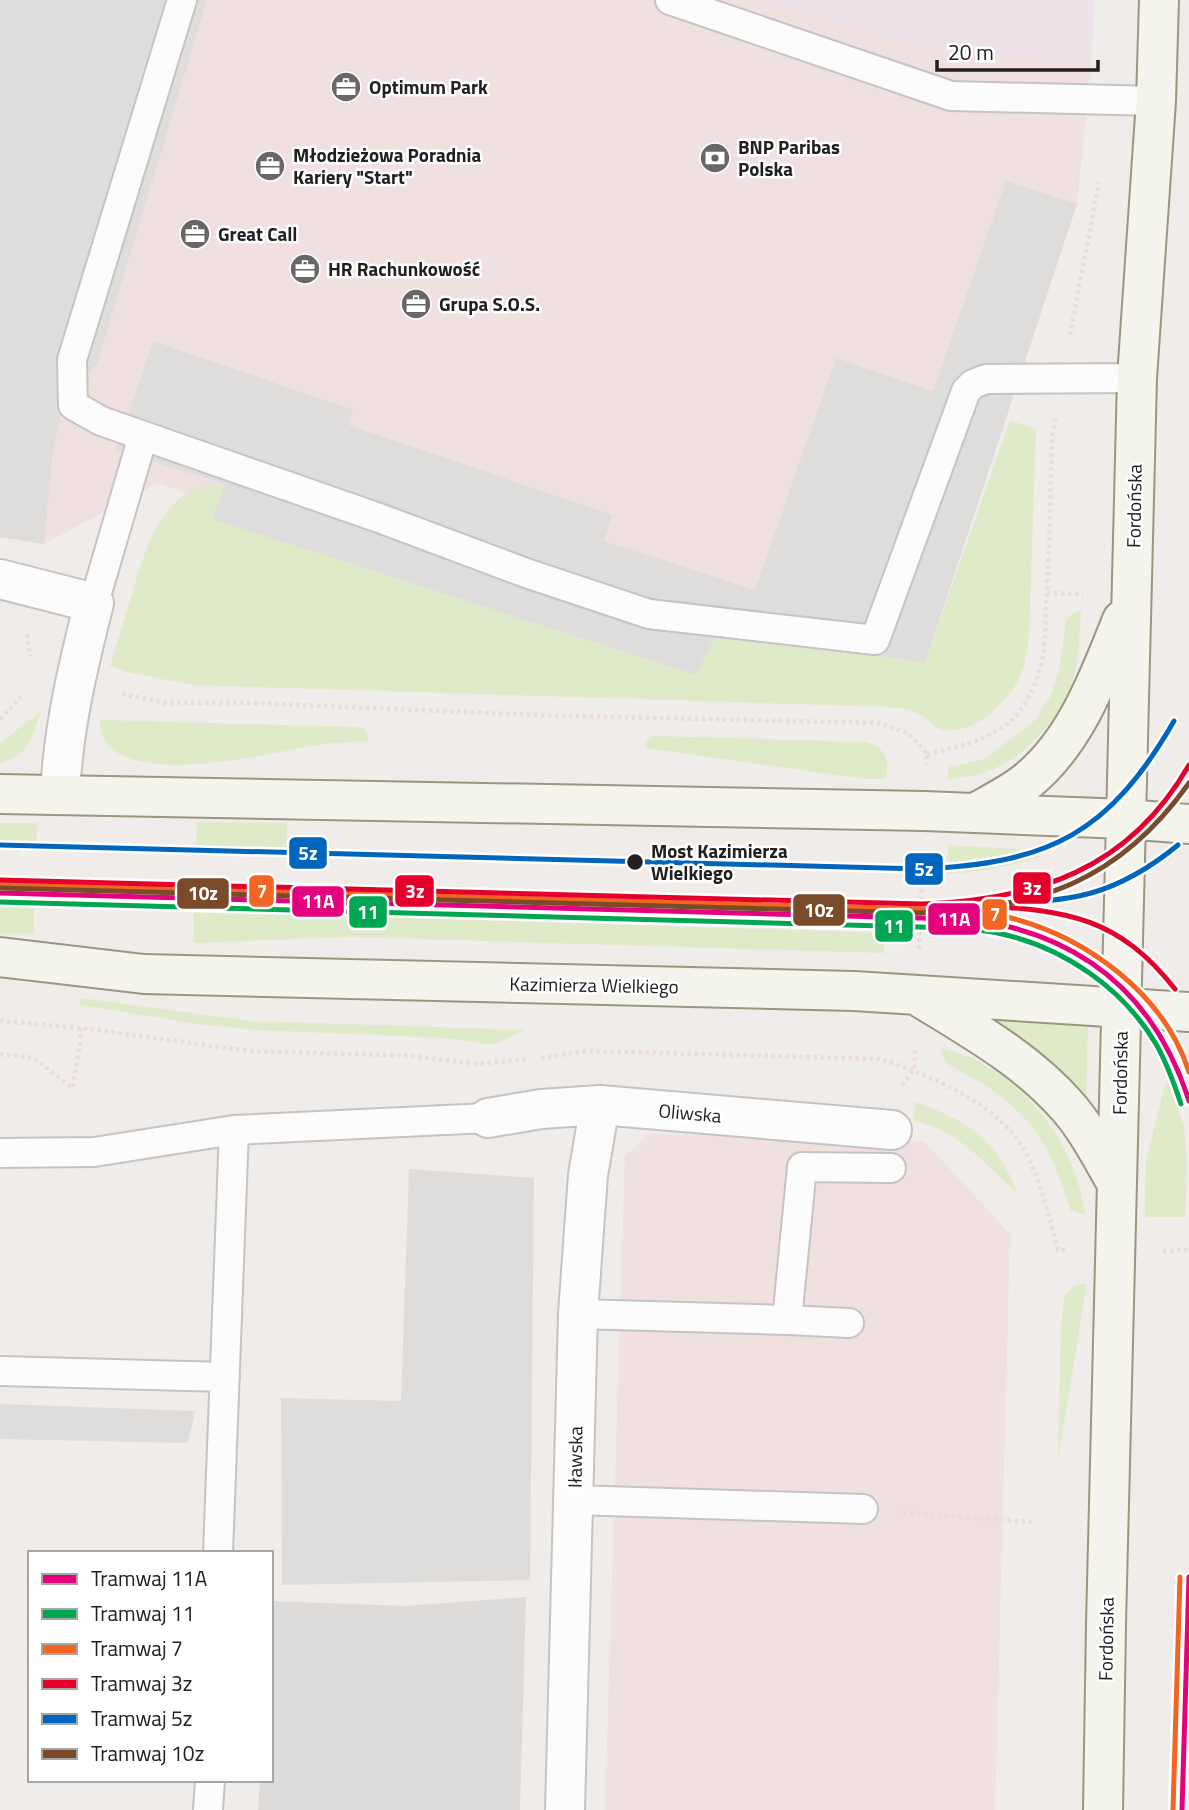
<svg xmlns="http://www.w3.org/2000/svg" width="1189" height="1810" viewBox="0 0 1189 1810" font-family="'Titillium Web',sans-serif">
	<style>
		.residential { fill: #dedcda }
		.commercial { fill: #f0e0e0 }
		.industrial { fill: #ece2e8 }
		.grass { fill: #dfeac9 }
		.parking { fill: #dfdddc }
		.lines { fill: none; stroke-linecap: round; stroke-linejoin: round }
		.service-casing { stroke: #c6c4c3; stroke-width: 32 }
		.minor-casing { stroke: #c6c4c3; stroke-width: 42 }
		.secondary-casing { stroke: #999780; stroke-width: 42 }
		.path { stroke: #ecdbdb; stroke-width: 4.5; stroke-dasharray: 3.5 3.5; stroke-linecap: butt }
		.service { stroke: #fdfcfc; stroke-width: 28 }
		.minor { stroke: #fdfcfc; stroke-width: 38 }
		.secondary { stroke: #f4f3ec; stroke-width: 38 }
		.tram-1-casing { stroke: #fff; stroke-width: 10 }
		.tram-2-casing { stroke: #fff; stroke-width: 10 }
		.tram-3-casing { stroke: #fff; stroke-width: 10 }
		.tram-4-casing { stroke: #fff; stroke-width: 10 }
		.tram-5-casing { stroke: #fff; stroke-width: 10 }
		.tram-6-casing { stroke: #fff; stroke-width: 10 }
		.tram-1 { stroke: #e5007d; stroke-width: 5 }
		.tram-2 { stroke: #00a651; stroke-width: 5 }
		.tram-3 { stroke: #f26522; stroke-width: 5 }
		.tram-4 { stroke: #e4002b; stroke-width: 5 }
		.tram-5 { stroke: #0065bd; stroke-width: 5 }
		.tram-6 { stroke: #7a4b2a; stroke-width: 5 }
		.stop-dot { fill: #202020; stroke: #fff; stroke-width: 2.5 }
		.labels { text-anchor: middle; stroke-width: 5; stroke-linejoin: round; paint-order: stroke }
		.poi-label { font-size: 19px; font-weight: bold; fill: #202020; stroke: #fff; text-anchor: start }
		.street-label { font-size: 19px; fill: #202020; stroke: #fff }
		.stop-label { font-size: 19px; font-weight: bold; fill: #202020; stroke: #fff; text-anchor: start }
		.line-badge { stroke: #fff; stroke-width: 2.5 }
		.badge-label { font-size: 19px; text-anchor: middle; font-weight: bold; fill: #fff }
	</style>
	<rect width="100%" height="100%" fill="#efece9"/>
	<path class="residential" d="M526,1597L520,1810H258L260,1780H271V1601L405,1606Z"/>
	<path class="commercial" d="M0,0H765L931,51L1091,65L1077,204L925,663L720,622L696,675L157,483L44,544L0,537Z
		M649,1134L924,1141L1010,1234L995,1810H605L625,1156Z"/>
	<path class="industrial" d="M765,0H1095L1091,65L931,51Z"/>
	<path class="grass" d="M1010,420L1036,430L1029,634C1027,648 1026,663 1020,676C1010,701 975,734 945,730C935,729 931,721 923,716C911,709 900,708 887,707L191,685L132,673L110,666C118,640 126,614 134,588C148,541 164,483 225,485L213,519L696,675L717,631L925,663Z
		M1081,611C1079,638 1079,666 1069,692C1063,708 1053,720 1042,732C1014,764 989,775 947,780L949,767L984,759L1034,721L1050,697L1059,671L1066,620L1072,614Z
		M41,711C32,737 30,755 0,763V743Z
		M99,720L362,727L369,736L368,741C352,742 335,742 319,745C271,752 145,786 108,745C102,738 101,729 99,720Z
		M653,736L867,742C885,748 892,762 884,779H864L645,748L646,742Z
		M197,822L287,823L286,856L196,855Z
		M0,823H37L36,850L0,848Z
		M948,845L1015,849L1041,856C1010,867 979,872 947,874Z
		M0,906H34V934L0,933Z
		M194,911L885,933L884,953L349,937L194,943Z
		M81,998L251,1021L525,1030L493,1045L444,1038L258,1030L204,1025L79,1005Z
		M1003,1018L1088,1022L1086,1096L1082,1095L1047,1059L995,1021Z
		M941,1048C954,1052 970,1056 982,1063C1038,1096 1077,1151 1085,1215L1071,1211C1055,1159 1038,1122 992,1090C978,1079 960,1073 946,1062Z
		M1168,1074L1184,1127L1187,1167L1185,1217H1145L1146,1161Z
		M915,1102C971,1122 995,1139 1019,1195C988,1167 957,1128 914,1121Z
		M1087,1283L1058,1461L1061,1325L1065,1295L1074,1285Z"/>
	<path class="parking" d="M0,0H207L97,364L62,407L52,459L44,544L0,537Z
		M1006,181L1077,204L925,663L718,631L696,675L212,519L225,484L116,450L153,341L353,410L349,425L612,515L604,541L755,590L836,358L933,391Z
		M409,1169L534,1178L530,1580L282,1585L281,1398L401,1401Z
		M0,1404L195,1411L188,1443L0,1439Z"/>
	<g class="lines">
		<g class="service-casing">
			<path id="service" d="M182,0L72,360L73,405L101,421L379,518L526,573L649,614L875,640L966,391L973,384L986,379L1137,378
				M670,0L951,96L1156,101
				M94,603L143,436
				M0,1153L94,1152L234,1130L488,1118
				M578,1314L787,1320L802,1167L891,1168
				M787,1320L849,1323
				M0,1371L225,1377
				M574,1500L863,1509
				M218,1553L234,1130
				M208,1810L210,1780"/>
		</g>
		<g class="minor-casing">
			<path id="minor" d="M0,579L94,603C78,666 63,729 60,794
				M488,1118L541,1109L600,1105L892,1130
				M565,1810L578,1314L588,1175L600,1105"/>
		</g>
		<g class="secondary-casing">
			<path id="secondary" d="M0,794L924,811L1126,819L1189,824
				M975,813C992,803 1011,794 1026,782C1076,742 1099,677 1122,620
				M0,957L144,974L854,991L1189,1012
				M921,998C973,1030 1027,1060 1068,1107C1088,1130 1102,1158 1117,1184
				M1103,1810L1106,1624L1137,378L1156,101L1159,0"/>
		</g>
		<path class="path" d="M1070,335L1099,182
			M1047,593L1083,594
			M27,634L30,656
			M122,694L165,703H251L564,716L879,723L908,733L927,754V764
			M0,719L21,697
			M927,754C954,748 984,741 1007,724C1024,711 1034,689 1040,669C1046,649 1045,626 1046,605C1050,550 1050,494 1052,438L1055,419
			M919,949L923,857
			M0,1021L81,1028L250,1051L412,1056L478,1064L528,1059
			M0,1054L34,1058L72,1088L80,1046L81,1028
			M541,1058L588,1051L879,1059C931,1075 1003,1105 1028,1157C1042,1187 1050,1219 1058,1250H1067
			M902,1085L914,1070L915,1049
			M1163,1251L1189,1250
			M903,1513L1033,1522"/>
		<use href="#service" class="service"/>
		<use href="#minor" class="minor"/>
		<use href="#secondary" class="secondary"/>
		<g class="tram-1-casing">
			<path id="tram-1" d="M0,893L921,918C949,919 978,919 1006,926C1100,949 1160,1010 1189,1101
				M1182,1810L1189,1577"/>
		</g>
		<g class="tram-2-casing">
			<path id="tram-2" d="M0,902L921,927C948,928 975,928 1002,934C1064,948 1123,988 1156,1044C1167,1063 1174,1083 1181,1104"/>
		</g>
		<g class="tram-3-casing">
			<path id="tram-3" d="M0,884L921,909C950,910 979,911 1007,917C1085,936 1164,993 1189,1072
				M1173,1810L1180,1577"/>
		</g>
		<g class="tram-4-casing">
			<path id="tram-4" d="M0,880L922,904C1036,900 1129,870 1189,765
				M982,906C1068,910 1119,918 1175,989"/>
		</g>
		<g class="tram-5-casing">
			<path id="tram-5" d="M0,845L922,869C1050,863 1109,834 1174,721
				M994,903C1071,903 1117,895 1178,845"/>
		</g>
		<g class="tram-6-casing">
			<path id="tram-6" d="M0,888L921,913C1038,909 1120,881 1189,783"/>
		</g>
		<use href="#tram-1" class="tram-1"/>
		<use href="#tram-2" class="tram-2"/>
		<use href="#tram-3" class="tram-3"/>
		<use href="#tram-4" class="tram-4"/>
		<use href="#tram-5" class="tram-5"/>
		<use href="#tram-6" class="tram-6"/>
	</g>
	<defs>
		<g id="office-disc" transform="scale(1.575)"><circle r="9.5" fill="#686766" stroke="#fff"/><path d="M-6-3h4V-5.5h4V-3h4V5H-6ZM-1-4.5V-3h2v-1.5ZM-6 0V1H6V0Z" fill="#fff"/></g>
		<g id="bank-disc" transform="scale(1.575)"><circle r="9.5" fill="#686766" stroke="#fff"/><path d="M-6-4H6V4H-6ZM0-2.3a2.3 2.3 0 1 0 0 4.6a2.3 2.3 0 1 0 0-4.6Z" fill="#fff"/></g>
	</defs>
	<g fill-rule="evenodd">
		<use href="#office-disc" x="346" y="87"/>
		<use href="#bank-disc" x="715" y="158"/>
		<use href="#office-disc" x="270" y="166"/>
		<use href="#office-disc" x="195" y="234"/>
		<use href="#office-disc" x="305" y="269"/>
		<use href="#office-disc" x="416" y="304"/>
	</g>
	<circle class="stop-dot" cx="635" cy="862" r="9"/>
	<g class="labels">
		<g class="poi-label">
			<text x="369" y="94">Optimum Park</text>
			<text x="738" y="154">BNP Paribas<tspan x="738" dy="22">Polska</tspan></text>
			<text x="293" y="162">Młodzieżowa Poradnia<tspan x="293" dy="22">Kariery "Start"</tspan></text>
			<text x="218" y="241">Great Call</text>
			<text x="328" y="276">HR Rachunkowość</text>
			<text x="439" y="311">Grupa S.O.S.</text>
		</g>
		<g class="street-label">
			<text transform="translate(1134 506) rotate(-89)" y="7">Fordońska</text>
			<text transform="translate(594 985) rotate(1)" y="7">Kazimierza Wielkiego</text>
			<text transform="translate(1120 1073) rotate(-89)" y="7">Fordońska</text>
			<text transform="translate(690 1113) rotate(5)" y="7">Oliwska</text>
			<text transform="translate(575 1457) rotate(-89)" y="7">Iławska</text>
			<text transform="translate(1106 1639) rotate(-89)" y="7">Fordońska</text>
		</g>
		<g class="stop-label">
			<text x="651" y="858">Most Kazimierza<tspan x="651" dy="22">Wielkiego</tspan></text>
		</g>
	</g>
	<g class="line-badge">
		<rect x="288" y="836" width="40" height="34" rx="7" fill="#0065bd"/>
		<rect x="904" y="852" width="40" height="34" rx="7" fill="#0065bd"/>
		<rect x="1012" y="871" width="40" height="34" rx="7" fill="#e4002b"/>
		<rect x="394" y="874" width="41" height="34" rx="7" fill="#e4002b"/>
		<rect x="248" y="874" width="27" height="34" rx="7" fill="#f26522"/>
		<rect x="176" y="877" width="54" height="33" rx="7" fill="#7a4b2a"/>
		<rect x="291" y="885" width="54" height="33" rx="7" fill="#e5007d"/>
		<rect x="792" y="893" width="54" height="34" rx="7" fill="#7a4b2a"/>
		<rect x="348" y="895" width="40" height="34" rx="7" fill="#00a651"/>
		<rect x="981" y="898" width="27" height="33" rx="7" fill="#f26522"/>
		<rect x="927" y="902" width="54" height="34" rx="7" fill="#e5007d"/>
		<rect x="874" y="909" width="40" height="34" rx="7" fill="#00a651"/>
	</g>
	<g class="badge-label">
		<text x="308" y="860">5z</text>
		<text x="924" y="876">5z</text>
		<text x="1032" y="895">3z</text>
		<text x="415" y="898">3z</text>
		<text x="262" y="898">7</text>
		<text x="203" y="900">10z</text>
		<text x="318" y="908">11A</text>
		<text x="819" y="917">10z</text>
		<text x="368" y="919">11</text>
		<text x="995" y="921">7</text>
		<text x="954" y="926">11A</text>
		<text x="894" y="933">11</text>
	</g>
	<rect x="28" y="1551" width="245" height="231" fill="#ffffff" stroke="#a6a6a6" stroke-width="2"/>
	<rect x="42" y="1574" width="35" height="10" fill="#e5007d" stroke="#a6a6a6" stroke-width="2"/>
	<text x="91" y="1586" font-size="21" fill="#202020">Tramwaj 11A</text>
	<rect x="42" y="1609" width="35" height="10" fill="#00a651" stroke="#a6a6a6" stroke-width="2"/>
	<text x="91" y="1621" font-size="21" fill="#202020">Tramwaj 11</text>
	<rect x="42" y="1644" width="35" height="10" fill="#f26522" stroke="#a6a6a6" stroke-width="2"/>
	<text x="91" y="1656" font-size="21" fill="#202020">Tramwaj 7</text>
	<rect x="42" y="1679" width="35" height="10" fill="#e4002b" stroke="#a6a6a6" stroke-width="2"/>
	<text x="91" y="1691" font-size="21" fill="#202020">Tramwaj 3z</text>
	<rect x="42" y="1714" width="35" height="10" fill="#0065bd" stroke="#a6a6a6" stroke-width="2"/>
	<text x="91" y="1726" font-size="21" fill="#202020">Tramwaj 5z</text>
	<rect x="42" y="1749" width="35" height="10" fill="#7a4b2a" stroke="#a6a6a6" stroke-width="2"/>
	<text x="91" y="1761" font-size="21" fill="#202020">Tramwaj 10z</text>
	<path d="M937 60v10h161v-10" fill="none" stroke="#202020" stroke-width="3.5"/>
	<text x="948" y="60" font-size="21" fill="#202020" stroke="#ffffff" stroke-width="5" paint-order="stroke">20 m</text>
</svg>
